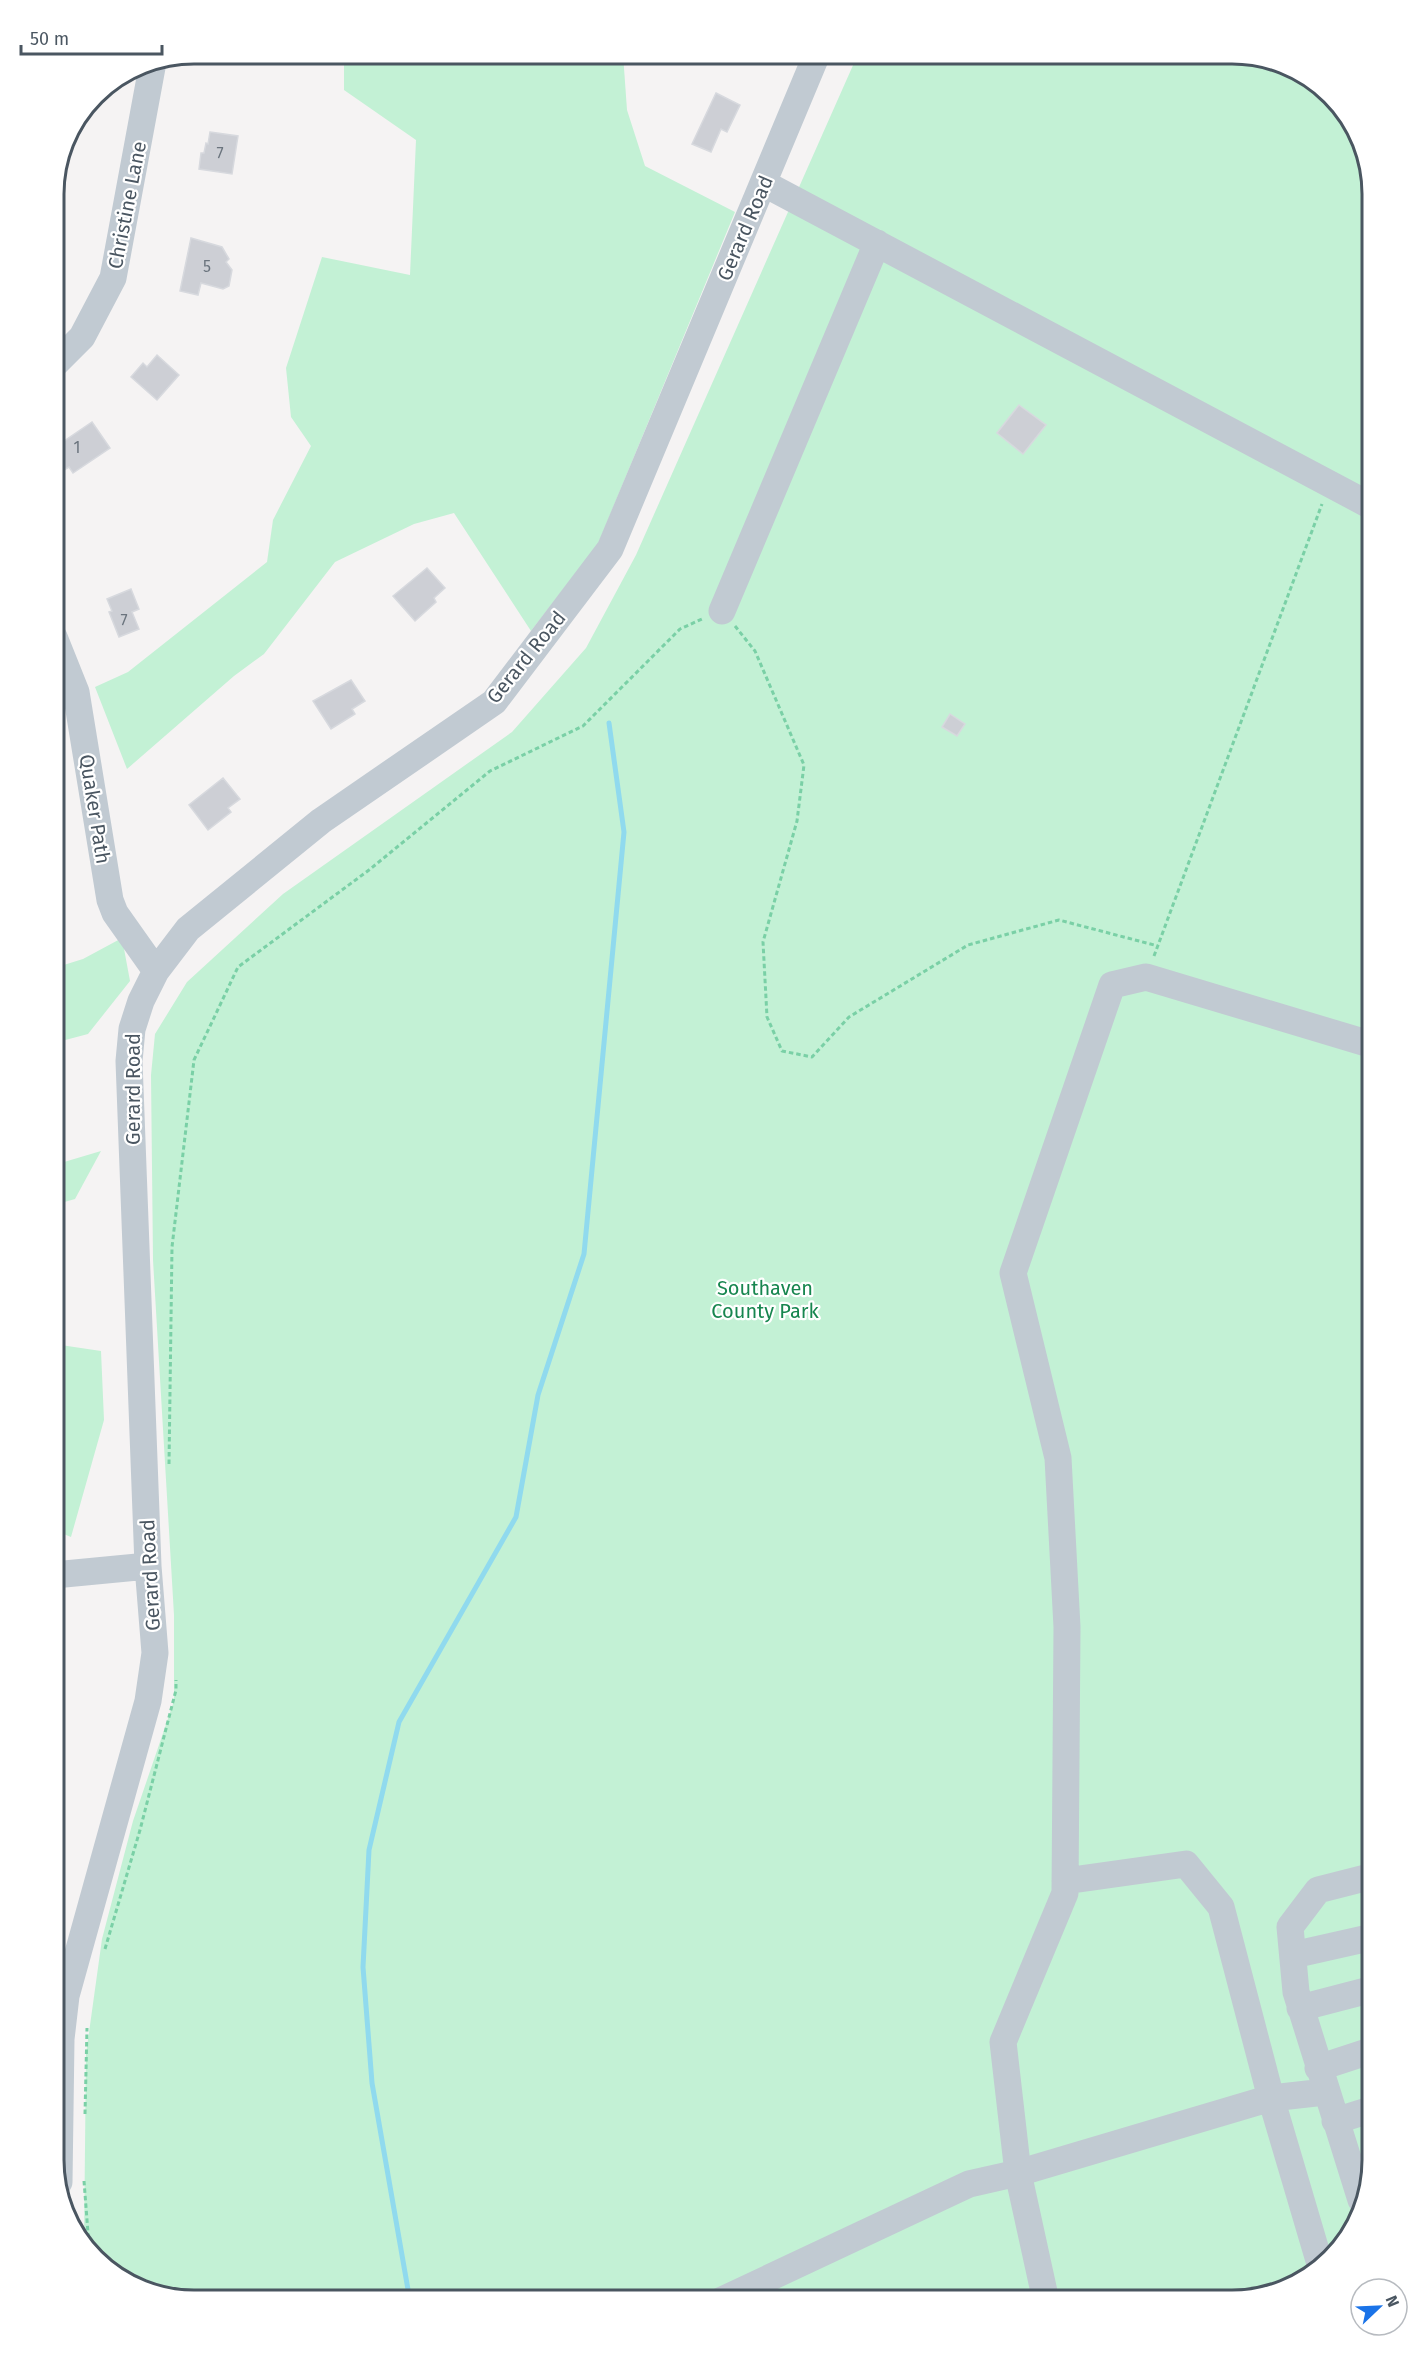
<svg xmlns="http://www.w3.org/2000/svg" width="1427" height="2355" viewBox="0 0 1427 2355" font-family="'Fira Sans',sans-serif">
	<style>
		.green { fill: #c3f1d5 }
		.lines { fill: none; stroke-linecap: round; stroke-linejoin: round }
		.stream { stroke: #90daee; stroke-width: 5 }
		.building { fill: #cdcfd5; stroke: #d7d9de; stroke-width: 1.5 }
		.path { stroke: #7ad0a6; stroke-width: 3; stroke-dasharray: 4.5 3; stroke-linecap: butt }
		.minor { stroke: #c1cad2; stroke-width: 27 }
		.labels { text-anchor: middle; stroke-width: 4.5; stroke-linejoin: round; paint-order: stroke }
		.number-label { font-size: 16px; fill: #6b747e }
		.street-label { font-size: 20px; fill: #4a5661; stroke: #fff }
		.park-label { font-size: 20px; fill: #17864f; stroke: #fff }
		.rim { fill: none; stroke: #4a5661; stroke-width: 3 }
	</style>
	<rect width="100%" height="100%" fill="#f5f3f3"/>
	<path class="green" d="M344,54H623L627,110L645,166L735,212L598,544L531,631L454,513L414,524L335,562L264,654L234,676L127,769L95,687L128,672L267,562L273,520L311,446L291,417L286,368L322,257L410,275L416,140L344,90Z
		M858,54H1242L1311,78L1359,133L1373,194V2161L1350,2238L1294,2287L1233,2301H185L116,2277L84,2241L86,2054L102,1939L133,1821L174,1701V1615L153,1260L151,1075L155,1034L187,982L283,894L512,732L586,648L636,555Z
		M122,938L130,981L88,1034L54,1043V968L83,959Z
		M101,1151L75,1199L54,1205V1165Z
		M54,1344L101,1351L104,1420L71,1537L54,1530Z"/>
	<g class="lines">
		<path class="stream" d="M410,2301L372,2083L363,1967L369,1850L399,1722L516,1517L538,1395L584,1254L624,832L609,723"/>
	</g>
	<path class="building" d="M716,93L740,105L727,132L721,129L711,152L692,144Z
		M210,132L238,136L232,174L199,169L201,153H204L206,143L208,144Z
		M191,238L222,247L229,259L226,262L232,270L229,286L223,289L201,283L198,295L180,291Z
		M157,355L179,375L157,400L131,377L143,363L147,367Z
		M1019,405L1046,425L1023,454L997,433Z
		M92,422L110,448L73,473L69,467L64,470L54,455V448Z
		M427,568L445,588L434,598L436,602L415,621L393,596Z
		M131,589L139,609L132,612L139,629L119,637L109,612L112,611L107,599Z
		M351,680L365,701L352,709L355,714L331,729L313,701Z
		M950,714L965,724L957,736L942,727Z
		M223,778L240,799L228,808L231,812L208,830L189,805Z"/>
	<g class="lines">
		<path class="path" d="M735,626L755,651L804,765L797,821L763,942L767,1017L782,1051L812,1057L849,1017L968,945L1059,920L1158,946
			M1154,956L1322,504
			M169,1464L172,1247L194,1060L238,967L369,870L490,771L583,726L680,629L702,619
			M105,1949L140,1830L176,1690V1680
			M85,2114L87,2028
			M84,2181L89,2246"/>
		<path class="minor" d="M763,183L1373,507
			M54,365L82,337L113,278L153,62
			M722,611L877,243
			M54,637L76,692L110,900L115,913L156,971
			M54,1575L148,1566
			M1065,1881L1186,1864L1221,1907L1271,2098L1320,2264
			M1293,1955L1373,1937
			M1300,2008L1373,1989
			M1318,2068L1373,2050
			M1335,2121L1373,2109
			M59,2182L61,2039L66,1996L148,1701L155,1653L148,1566L129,1061L132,1029L141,1001L156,971L188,929L321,821L494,702L610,549L817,54
			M1361,2200L1296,1992L1290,1927L1318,1890L1373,1876
			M720,2301L969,2184L1018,2173L1271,2098L1325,2092
			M1046,2301L1018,2173L1003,2042L1065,1893L1067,1627L1058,1458L1013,1273L1112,985L1146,977L1373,1045"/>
	</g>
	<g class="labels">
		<g class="number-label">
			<text x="220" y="159">7</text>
			<text x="207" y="272">5</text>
			<text x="77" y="453">1</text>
			<text x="124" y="626">7</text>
		</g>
		<g class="street-label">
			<text transform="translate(127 205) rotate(-79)" y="7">Christine Lane</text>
			<text transform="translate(745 228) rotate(-67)" y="7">Gerard Road</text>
			<text transform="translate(526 657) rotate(-51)" y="7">Gerard Road</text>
			<text transform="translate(95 809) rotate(81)" y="7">Quaker Path</text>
			<text transform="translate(133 1089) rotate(-90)" y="7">Gerard Road</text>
			<text transform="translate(150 1575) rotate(-93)" y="7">Gerard Road</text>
		</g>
		<g class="park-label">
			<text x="765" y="1295">Southaven<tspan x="765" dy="23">County Park</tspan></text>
		</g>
	</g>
	<path d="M0 0H1427V2355H0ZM194 64H1232A130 130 0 0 1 1362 194V2160A130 130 0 0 1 1232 2290H194A130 130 0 0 1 64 2160V194A130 130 0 0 1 194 64Z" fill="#fff" fill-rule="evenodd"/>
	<path class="rim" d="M194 64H1232A130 130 0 0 1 1362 194V2160A130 130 0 0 1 1232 2290H194A130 130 0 0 1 64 2160V194A130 130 0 0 1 194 64Z"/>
	<g transform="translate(1379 2307) rotate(67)"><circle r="28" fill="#ffffff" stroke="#b7bbc0" stroke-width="1.5"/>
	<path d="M0-4.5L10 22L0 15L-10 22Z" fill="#1a73e8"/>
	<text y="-9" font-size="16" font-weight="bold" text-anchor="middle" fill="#4a5661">N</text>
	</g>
	<path d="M21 45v9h141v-9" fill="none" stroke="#4a5661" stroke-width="3"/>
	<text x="30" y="45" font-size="18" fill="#4a5661" stroke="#ffffff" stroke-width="4.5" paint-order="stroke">50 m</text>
</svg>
